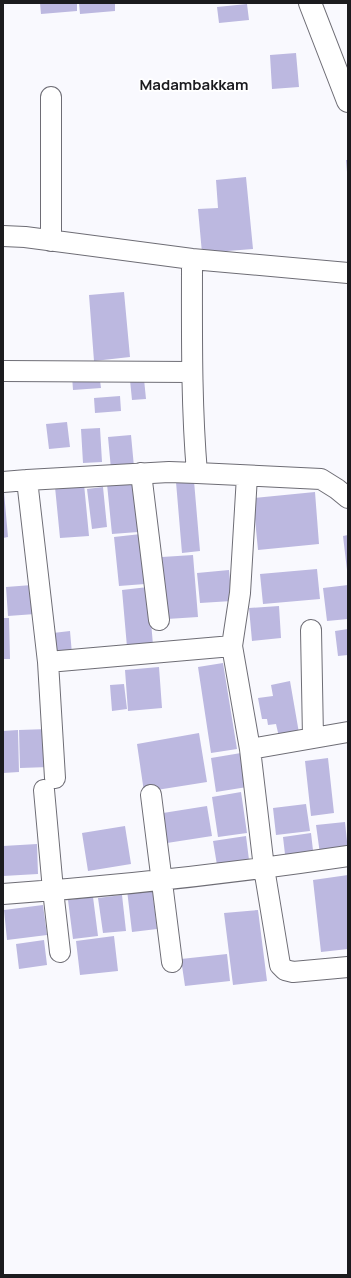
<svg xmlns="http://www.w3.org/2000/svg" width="351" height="1278" viewBox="0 0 351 1278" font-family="Manrope,sans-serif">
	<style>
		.building { fill: #bcb8e0 }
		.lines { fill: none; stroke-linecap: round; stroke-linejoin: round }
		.street-casing { stroke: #6e6d75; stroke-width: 22 }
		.secondary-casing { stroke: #6e6d75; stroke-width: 24 }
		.street { stroke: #fff; stroke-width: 20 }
		.secondary { stroke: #fff; stroke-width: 22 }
		.labels { text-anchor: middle; stroke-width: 3.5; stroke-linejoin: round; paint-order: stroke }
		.district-label { font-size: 15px; font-weight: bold; fill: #1b1b1e; stroke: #fff }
	</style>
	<rect width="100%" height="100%" fill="#f9f9fe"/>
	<path class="building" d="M40,3H77V11L41,14Z
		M79,3H115V11L80,14Z
		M247,4L249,20L219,23L217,7Z
		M296,53L299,87L272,89L270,55Z
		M346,160H348V172H347Z
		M246,177L253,249L202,253L198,209L218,208L216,180Z
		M124,292L130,357L94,361L89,295Z
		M99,373L101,388L73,390L72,376Z
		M144,379L146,399L132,400L130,380Z
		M120,396L121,411L95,413L94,398Z
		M67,422L70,447L49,449L46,424Z
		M100,428L102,462L83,463L81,429Z
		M131,435L134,467L111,469L108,437Z
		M134,481L138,532L112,534L107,484Z
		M194,481L200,551L182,553L176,482Z
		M84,484L89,536L60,538L55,487Z
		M103,487L107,527L92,529L87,489Z
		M3,492H4L8,537L3,538Z
		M315,492L319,544L258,550L253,498Z
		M141,534L145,584L119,586L114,537Z
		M348,535V570H347L343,536Z
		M193,555L198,617L167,619L162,557Z
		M317,569L320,599L263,604L260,574Z
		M229,570L232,601L200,603L197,573Z
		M32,585L35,614L8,616L6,587Z
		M348,585V619L327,621L323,588Z
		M148,587L153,645L127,647L122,590Z
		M279,606L281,638L252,641L249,608Z
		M3,618H9L10,659H3Z
		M348,629V655L338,656L335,631Z
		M70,631L72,654L55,655L53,633Z
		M223,663L237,749L211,753L198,667Z
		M159,667L162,708L128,711L125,670Z
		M290,681L299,733L279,737L276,724L268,725L267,719H262L258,698L273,696L271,685Z
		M124,684L127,709L112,711L110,685Z
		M48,729L49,767L20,768L19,730Z
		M18,730L19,772L3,773V731Z
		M199,733L207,782L144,792L137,744Z
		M241,753L247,787L216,792L211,758Z
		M328,758L334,813L311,816L305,761Z
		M241,792L247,833L218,837L212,797Z
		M306,804L310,831L276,835L273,808Z
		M207,806L212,836L167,843L163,813Z
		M345,822L348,851L320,854L316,825Z
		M125,826L131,864L88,871L82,833Z
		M311,833L314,859L286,863L283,837Z
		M246,836L249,860L217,865L213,841Z
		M37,844L38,874L3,876V846Z
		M348,875V949L321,952L313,880Z
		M152,887L157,929L132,932L127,890Z
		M122,895L126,931L103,933L98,898Z
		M93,897L98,936L73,939L68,900Z
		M43,905L47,935L7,940L4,910Z
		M258,910L267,981L233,985L224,913Z
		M114,936L118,971L80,975L76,941Z
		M44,940L47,965L19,969L16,944Z
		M227,954L230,981L185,986L181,959Z"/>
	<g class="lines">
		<g class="street-casing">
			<path id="street" d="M3,236L25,237L192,259L348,273
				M51,241V97
				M3,371L192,372
				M141,473L159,620
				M197,473L321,479L337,489L348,498
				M3,482L27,480
				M311,630L313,738
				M232,646L250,749L264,868L280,965L285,970L293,972L348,967
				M48,662L27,480L169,472L197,473C191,402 192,331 192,259
				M250,749L348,732
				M55,778L48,662L232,646L240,593L247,476
				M44,790L53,890L60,952
				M151,795L172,962
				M3,894C118,886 234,873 348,856"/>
		</g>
		<g class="secondary-casing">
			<path id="secondary" d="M310,3L348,101"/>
		</g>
		<use href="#street" class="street"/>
		<use href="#secondary" class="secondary"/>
	</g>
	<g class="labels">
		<g class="district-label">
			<text x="194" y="90">Madambakkam</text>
		</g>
	</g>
	<rect width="351" height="1278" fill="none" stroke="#1b1b1e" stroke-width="8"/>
</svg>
